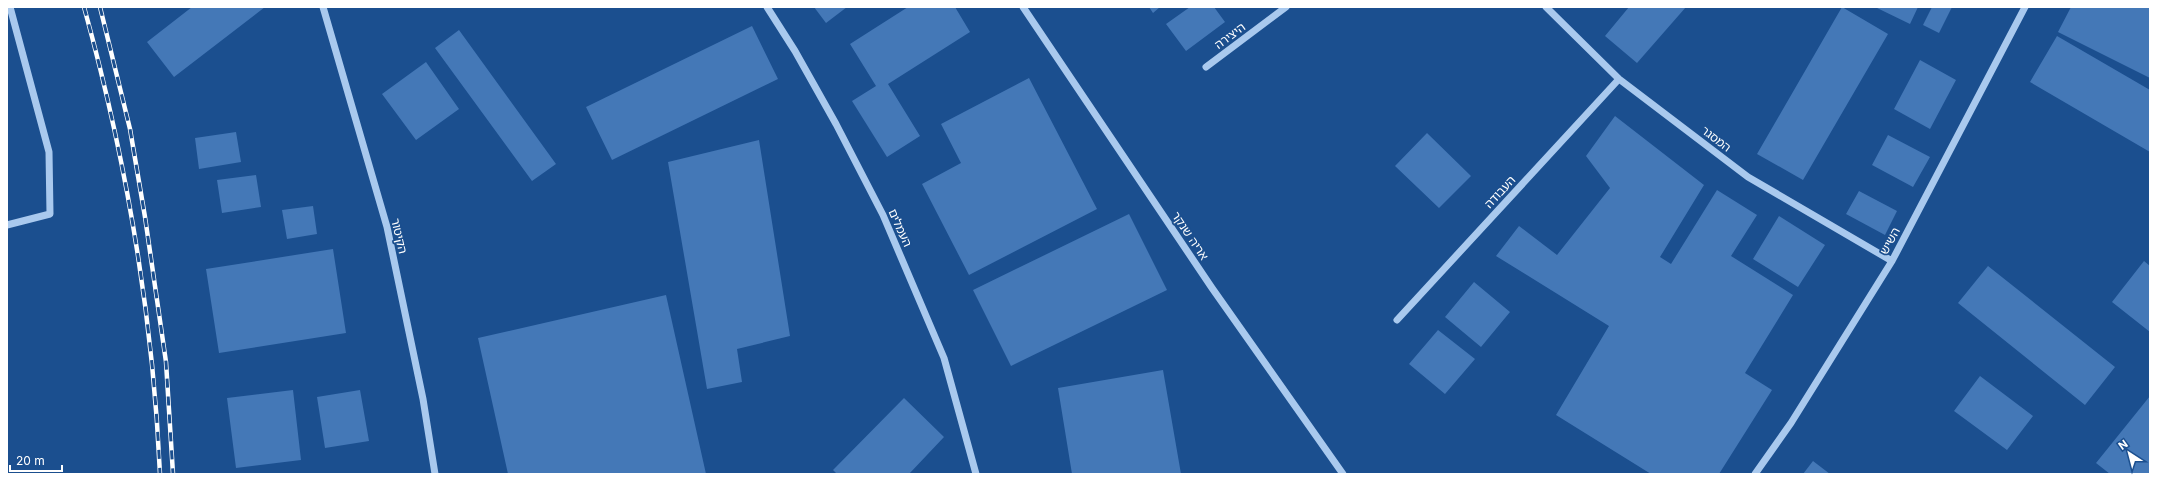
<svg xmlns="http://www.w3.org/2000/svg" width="2157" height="481" viewBox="0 0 2157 481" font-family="Inter,'Noto Sans Hebrew',sans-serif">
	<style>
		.building { fill: #4478b7 }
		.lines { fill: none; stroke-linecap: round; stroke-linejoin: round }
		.minor { stroke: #a9c9ee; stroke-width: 7 }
		.rail-casing { stroke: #fff; stroke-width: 4.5 }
		.rail { stroke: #1b4f8f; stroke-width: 3; stroke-dasharray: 9; stroke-linecap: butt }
		.labels { text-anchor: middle; stroke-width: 3.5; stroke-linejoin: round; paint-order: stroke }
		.street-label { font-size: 12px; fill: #fff; stroke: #1b4f8f }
	</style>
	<rect width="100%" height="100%" fill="#1b4f8f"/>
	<path class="building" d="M192,7H265L174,77L147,42Z
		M814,7H847L826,23Z
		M908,7H955L970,32L888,84L920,136L887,157L852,101L876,86L850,44Z
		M1149,7H1160L1153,13Z
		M1190,7H1214L1225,22L1186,51L1166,24Z
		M1629,7H1686L1637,63L1605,36Z
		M1842,7L1888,34L1803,180L1757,154Z
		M1875,7H1918L1910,24Z
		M1932,7H1952L1939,33L1923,25Z
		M2071,7H2150V78L2058,32Z
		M752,26L778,79L612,160L586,107Z
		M459,30L556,164L532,181L435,48Z
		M2057,36L2150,90V152L2030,82Z
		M1920,60L1956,80L1930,129L1894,109Z
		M426,62L459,109L416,140L382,94Z
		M1029,78L1097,209L969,275L922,184L961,163L941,124Z
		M1615,116L1704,185L1660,257L1671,264L1717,190L1757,215L1731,256L1793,295L1745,373L1772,390L1719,474H1651L1556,415L1609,326L1496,256L1519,226L1557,255L1610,188L1586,156Z
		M236,132L241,162L199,169L195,138Z
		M1427,133L1471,176L1439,208L1395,166Z
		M1888,135L1930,157L1913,187L1872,165Z
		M759,140L790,336L737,349L742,382L707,389L668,162Z
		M256,175L261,207L222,213L217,180Z
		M1859,191L1897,211L1885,235L1846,214Z
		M313,206L317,234L287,239L282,210Z
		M1129,214L1167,290L1011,366L973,290Z
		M1779,216L1825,245L1798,287L1753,259Z
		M333,249L346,333L219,353L206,269Z
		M2144,261L2150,266V332L2112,302Z
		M1988,266L2115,367L2085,405L1958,303Z
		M1474,282L1510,312L1481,347L1445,317Z
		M666,295L706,474H508L478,338Z
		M1438,330L1475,359L1445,394L1409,364Z
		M1163,370L1181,474H1072L1058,388Z
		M1980,376L2033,416L2007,450L1954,411Z
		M293,390L301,460L236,468L227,398Z
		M360,390L369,441L325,448L317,397Z
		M2150,396V474H2110L2096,463Z
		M904,398L944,437L909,474H837L833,470Z
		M1813,461L1830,474H1803Z"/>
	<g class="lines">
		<path class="minor" d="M323,7L387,227L423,399L435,474
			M767,7L795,51L836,124L883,215L944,358L976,474
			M1023,7L1212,288L1343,474
			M1546,7L1619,79L1748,177L1892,261
			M1206,67L1286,7
			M7,225L50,214L49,152L10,7
			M1397,320L1619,79
			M1755,474L1791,423L1892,261L2025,7"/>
		<g class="rail-casing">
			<path id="rail" d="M84,7C126,159 153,316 160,474
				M100,7L130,129L145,217L166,362L173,474"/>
		</g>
		<use href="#rail" class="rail"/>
	</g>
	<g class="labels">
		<g class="street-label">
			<text transform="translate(1230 36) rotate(-37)" y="4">היצירה</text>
			<text transform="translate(1716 139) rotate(37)" y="4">המסגר</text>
			<text transform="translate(1500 192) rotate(-47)" y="4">העבודה</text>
			<text transform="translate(900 228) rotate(66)" y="4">העמלים</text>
			<text transform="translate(399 236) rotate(77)" y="4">הקיטור</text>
			<text transform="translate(1190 236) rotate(56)" y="4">אריה שנקר</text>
			<text transform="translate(1890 241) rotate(-62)" y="4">השיש</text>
		</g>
	</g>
	<rect width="2157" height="481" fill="none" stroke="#ffffff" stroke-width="16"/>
	<g transform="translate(2129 453) rotate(324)" stroke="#1b4f8f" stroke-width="3" paint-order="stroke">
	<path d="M0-3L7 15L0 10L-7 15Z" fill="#ffffff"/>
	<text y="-6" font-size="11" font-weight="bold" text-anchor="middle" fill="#ffffff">N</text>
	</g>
	<path d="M10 465v6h52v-6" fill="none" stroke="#ffffff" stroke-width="2"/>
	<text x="16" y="465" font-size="12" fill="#ffffff" stroke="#1b4f8f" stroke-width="3" paint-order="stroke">20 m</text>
</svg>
